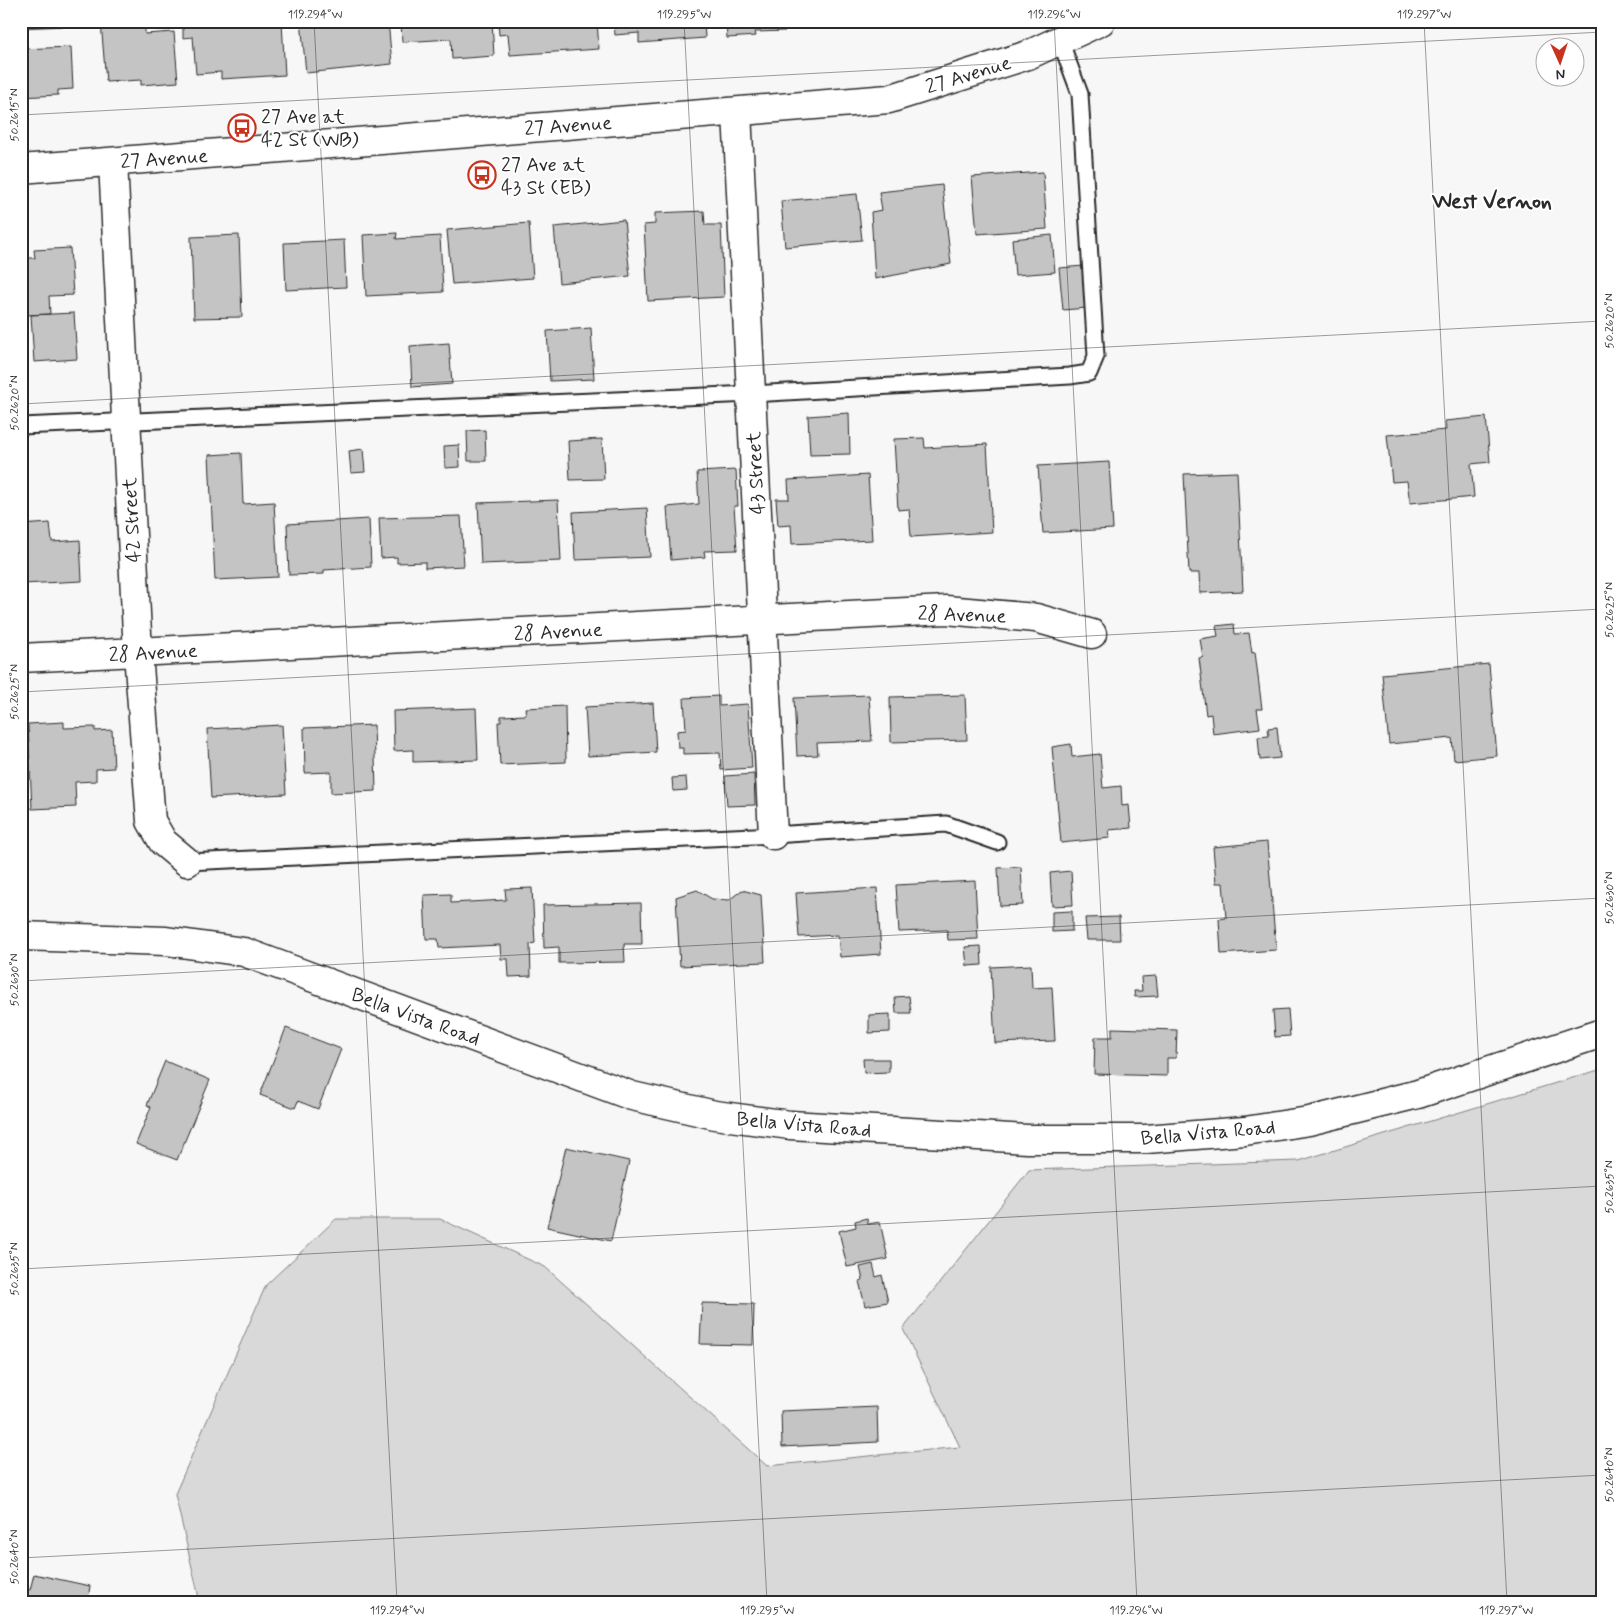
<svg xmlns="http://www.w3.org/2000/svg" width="1623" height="1623" viewBox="0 0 1623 1623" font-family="Mynerve,sans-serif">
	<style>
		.green { fill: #d9d9d9; stroke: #828282 }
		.building { fill: #c4c4c4; stroke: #2b2b2b }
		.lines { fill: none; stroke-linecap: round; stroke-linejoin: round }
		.service-casing { stroke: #2b2b2b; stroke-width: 19 }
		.minor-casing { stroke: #2b2b2b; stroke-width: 31 }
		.tertiary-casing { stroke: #2b2b2b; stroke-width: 31 }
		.service { stroke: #fff; stroke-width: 15 }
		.minor { stroke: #fff; stroke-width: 28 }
		.tertiary { stroke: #fff; stroke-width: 28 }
		.ticks { fill: none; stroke: #2b2b2b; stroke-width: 1; stroke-opacity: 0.45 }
		.labels { text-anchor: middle; stroke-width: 4; stroke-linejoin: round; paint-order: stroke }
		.street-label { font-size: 20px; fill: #2b2b2b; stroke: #fff }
		.poi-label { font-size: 20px; fill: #2b2b2b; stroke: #fff; text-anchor: start }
		.quarter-label { font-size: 22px; font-weight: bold; fill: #2b2b2b; stroke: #fff }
		.neatline { fill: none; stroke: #2b2b2b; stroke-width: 2 }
		.ticks-label { font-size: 12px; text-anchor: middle; fill: #2b2b2b }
	</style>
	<rect width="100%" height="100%" fill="#f7f7f7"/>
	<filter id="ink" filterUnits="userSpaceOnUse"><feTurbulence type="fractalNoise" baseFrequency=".02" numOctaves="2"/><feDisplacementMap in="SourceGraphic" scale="10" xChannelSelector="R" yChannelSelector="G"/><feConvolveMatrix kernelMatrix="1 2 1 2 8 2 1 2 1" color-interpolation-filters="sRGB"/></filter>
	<g filter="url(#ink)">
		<path class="green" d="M1602,1069V1602H200L175,1494L266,1285L336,1219H440L545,1267L767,1466L960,1447L903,1329L1029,1170L1299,1161Z"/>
		<path class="building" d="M21,21H66V26L21,28Z
			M145,21V34L174,32L178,82L141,85V80L106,82L101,22Z
			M183,21H232V25L282,22L285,75L221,79V72L196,74L193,37L183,38Z
			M301,21H388L392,64L306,73Z
			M401,21H492L494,56L452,59L451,39L402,42Z
			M498,21H597L599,49L510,55L508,34L499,35Z
			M614,21H704L705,38L639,43V33L615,35Z
			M726,21H806V23L785,24V31L755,32L756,36L727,38Z
			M71,47L73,89L58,90V95L21,97V49Z
			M1043,172L1047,229L977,234L972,177Z
			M942,185L951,264L875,279L871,212L882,210L879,192Z
			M857,194L862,240L785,247L781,201Z
			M704,211L705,225H721L724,297L648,301L644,225L655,224V213Z
			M624,220L630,276L559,283L554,227Z
			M529,223L533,278L452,284L447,230Z
			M397,233L396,239L440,236L443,292L366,296L363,235Z
			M239,235L242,317L194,318L191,237Z
			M1052,235L1055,272L1015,275L1012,239Z
			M344,240L346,287L286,290L284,243Z
			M70,248L73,295L49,296L50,314L21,315V258H35L34,250Z
			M1084,266L1087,308L1063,310L1059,268Z
			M74,313L77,359L34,362L31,315Z
			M591,328L594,379L550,381L547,331Z
			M449,343L452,384L412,387L410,346Z
			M849,413L850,454L810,455L808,416Z
			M1486,417L1490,462L1471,464L1474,497L1410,503L1407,481L1392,482L1387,435L1446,430L1445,421Z
			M485,430L486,461H468L467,431Z
			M924,438L925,448L987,444L992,532L911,537L909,509L898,510L894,439Z
			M602,439L604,479L570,480L568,441Z
			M459,445L460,467L445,468L444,446Z
			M363,449L365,472L351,473L349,451Z
			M241,453L243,504L274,502L278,577L215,580L209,455Z
			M1109,462L1113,529L1043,533L1038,466Z
			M736,470L738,506H734L737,550L704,551L705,557L671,560L667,507L699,504L697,472Z
			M1237,472L1243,591L1200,593L1199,573H1189L1184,474Z
			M868,475L872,540L792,544L791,525L778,526L776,499H789L788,480Z
			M558,500L561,561L481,564L478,503Z
			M647,508L650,557L575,560L573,512Z
			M461,516L464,566L425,568V562L397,563V557L381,558L379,518Z
			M369,519L371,567L324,570V574L289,575L287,524Z
			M50,523L52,542L80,540L82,581L22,584L21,525Z
			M1234,624L1235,634L1249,633L1252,653L1255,652L1262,709H1257L1260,728L1213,734L1211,714L1206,715L1199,658L1203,657L1200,639L1218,636L1216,626Z
			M1489,664L1497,756L1454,760L1452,738L1389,744L1382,674Z
			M869,695L872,741L817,743L818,755L797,756L794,698Z
			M965,695L967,740L891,742L890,697Z
			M719,696V706L748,704L752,768L721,770L720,753L683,754V748H678L677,731L686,730L684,698Z
			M653,703L656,752L588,756L585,707Z
			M565,706L566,762L500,765L498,722H501V716L526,715L525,708Z
			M476,708L478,760L413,762V750L394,751L393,711Z
			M64,722V728L95,727V731L112,730L114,768L96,769V781L75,782L76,807L32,809L28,724Z
			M282,725L286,794L211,798L207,729Z
			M374,725L376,791L331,793V772L305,773L304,728Z
			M1277,727L1280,758L1260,760L1258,737L1269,736L1268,728Z
			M1071,744L1072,757L1100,754L1103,788L1121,786L1122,806L1129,805L1131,828L1109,830L1110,838L1061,843L1052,747Z
			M754,774L755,805L727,806L725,776Z
			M686,777L687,790L673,791L672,778Z
			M1267,842L1276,950L1221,954L1219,919L1226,918L1223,883H1216L1213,847Z
			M1021,867L1023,905L1000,906L998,868Z
			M1071,871L1073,905L1052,906L1050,873Z
			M975,881L978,939L948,940L947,930L899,932L896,885Z
			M532,888L535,943L530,944L531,976L509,977L508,959H501L500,945L439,948L438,939H426L424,895L451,894V903L506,900L505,889Z
			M877,888L881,954L840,957L838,935L799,937L796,893Z
			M697,890L712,899L729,900L742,890L761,895L765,962L680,966L676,897Z
			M641,903L642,944H624L625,962L559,963V947L544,948L543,905Z
			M1072,911V931L1052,932V912Z
			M1119,917L1120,940H1087L1085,918Z
			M981,946L982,965L967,966L965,947Z
			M1031,965L1032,988L1052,987L1055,1041L995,1043L991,967Z
			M1156,976L1158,996L1135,997L1134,991H1142L1141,977Z
			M909,996L911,1013H896L895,997Z
			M1288,1009L1290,1036L1275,1037L1273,1010Z
			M890,1014V1032L869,1033V1015Z
			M286,1028L341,1049L318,1109L298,1101L295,1108L260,1095Z
			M1112,1028L1177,1030L1176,1058H1167V1076L1094,1074L1095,1037H1112Z
			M863,1059H889V1072L864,1073Z
			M165,1061L210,1080L177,1160L136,1144L151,1107L147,1105Z
			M566,1147L629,1161L611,1241L547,1227Z
			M867,1218L868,1224L880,1222L888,1259L847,1267L839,1231L856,1227L855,1221Z
			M873,1264L876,1277L882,1275L888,1302L865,1306L859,1281L863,1280L860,1267Z
			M702,1303L754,1304L753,1345L700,1344Z
			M877,1407L878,1442L782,1447L781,1411Z
			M34,1574L90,1586L88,1599L103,1602H21V1588L30,1590Z"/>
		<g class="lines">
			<g class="service-casing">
				<path id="service" d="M21,426L751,394L1070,376L1089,373L1096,356L1080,94L1060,40
					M187,862L773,835L946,824L997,842"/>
			</g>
			<g class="minor-casing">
				<path id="minor" d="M737,112L773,835
					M113,162L138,653L151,821L163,842L187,862
					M21,169L889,99L1028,55L1101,21
					M21,658L946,610L1036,618L1092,634"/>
			</g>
			<g class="tertiary-casing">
				<path id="tertiary" d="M21,936L166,941L244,952L632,1096L715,1115L790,1125L1027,1139H1146L1245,1131L1309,1121L1418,1094L1602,1033"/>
			</g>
			<use href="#service" class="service"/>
			<use href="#minor" class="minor"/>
			<use href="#tertiary" class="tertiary"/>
		</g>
	</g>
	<path class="ticks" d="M314,21L397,1602M684,21L767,1602M1054,21L1137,1602M1424,21L1507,1602M21,115L1602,32M21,404L1602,321M21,692L1602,609M21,981L1602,898M21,1269L1602,1186M21,1488L27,1602M21,1558L1602,1475"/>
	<defs>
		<g id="bus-ring" transform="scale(1.4375)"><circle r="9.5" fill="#fff" stroke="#c8321e" stroke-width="1.5"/><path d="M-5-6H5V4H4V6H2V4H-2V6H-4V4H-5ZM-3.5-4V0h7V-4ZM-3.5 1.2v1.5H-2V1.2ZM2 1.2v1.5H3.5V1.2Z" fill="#c8321e"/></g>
	</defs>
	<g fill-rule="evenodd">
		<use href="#bus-ring" x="242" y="128"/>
		<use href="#bus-ring" x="482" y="175"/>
	</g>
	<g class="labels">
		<g class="street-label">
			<text transform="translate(968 74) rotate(-17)" y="7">27 Avenue</text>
			<text transform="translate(568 125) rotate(-4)" y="7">27 Avenue</text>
			<text transform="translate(164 158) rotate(-4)" y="7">27 Avenue</text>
			<text transform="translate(755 473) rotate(-93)" y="7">43 Street</text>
			<text transform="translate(131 520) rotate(-93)" y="7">42 Street</text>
			<text transform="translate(962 614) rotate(2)" y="7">28 Avenue</text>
			<text transform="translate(558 631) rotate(-3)" y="7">28 Avenue</text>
			<text transform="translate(153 652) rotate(-3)" y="7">28 Avenue</text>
			<text transform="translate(416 1016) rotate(20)" y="7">Bella Vista Road</text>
			<text transform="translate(804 1124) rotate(5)" y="7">Bella Vista Road</text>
			<text transform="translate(1208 1132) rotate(-5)" y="7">Bella Vista Road</text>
		</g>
		<g class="poi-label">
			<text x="261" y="123">27 Ave at<tspan x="261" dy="23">42 St (WB)</tspan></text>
			<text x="501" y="171">27 Ave at<tspan x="501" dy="23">43 St (EB)</tspan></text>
		</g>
		<g class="quarter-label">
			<text x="1492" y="208">West Vernon</text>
		</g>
	</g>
	<rect width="1623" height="1623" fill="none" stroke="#fff" stroke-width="55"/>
	<g transform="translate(1560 62) rotate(177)"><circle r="24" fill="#ffffff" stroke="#aaaaaa"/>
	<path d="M0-4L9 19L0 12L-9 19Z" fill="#c8321e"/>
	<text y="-8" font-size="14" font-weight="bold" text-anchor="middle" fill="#2b2b2b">N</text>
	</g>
	<rect x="28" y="28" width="1568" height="1568" class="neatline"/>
	<g class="ticks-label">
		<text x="315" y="18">119.294°W</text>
		<text x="684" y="18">119.295°W</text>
		<text x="1054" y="18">119.296°W</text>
		<text x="1424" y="18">119.297°W</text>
		<text transform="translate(14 115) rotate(-90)" y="4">50.2615°N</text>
		<text transform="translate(1609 321) rotate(-90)" y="4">50.2620°N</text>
		<text transform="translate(14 403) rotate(-90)" y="4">50.2620°N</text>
		<text transform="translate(1609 610) rotate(-90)" y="4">50.2625°N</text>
		<text transform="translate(14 692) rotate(-90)" y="4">50.2625°N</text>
		<text transform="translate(1609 898) rotate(-90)" y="4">50.2630°N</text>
		<text transform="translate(14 980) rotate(-90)" y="4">50.2630°N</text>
		<text transform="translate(1609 1187) rotate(-90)" y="4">50.2635°N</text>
		<text transform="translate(14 1269) rotate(-90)" y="4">50.2635°N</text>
		<text transform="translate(1609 1475) rotate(-90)" y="4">50.2640°N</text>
		<text transform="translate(14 1557) rotate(-90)" y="4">50.2640°N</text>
		<text x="397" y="1614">119.294°W</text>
		<text x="767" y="1614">119.295°W</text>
		<text x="1136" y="1614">119.296°W</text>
		<text x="1506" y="1614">119.297°W</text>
	</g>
</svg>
